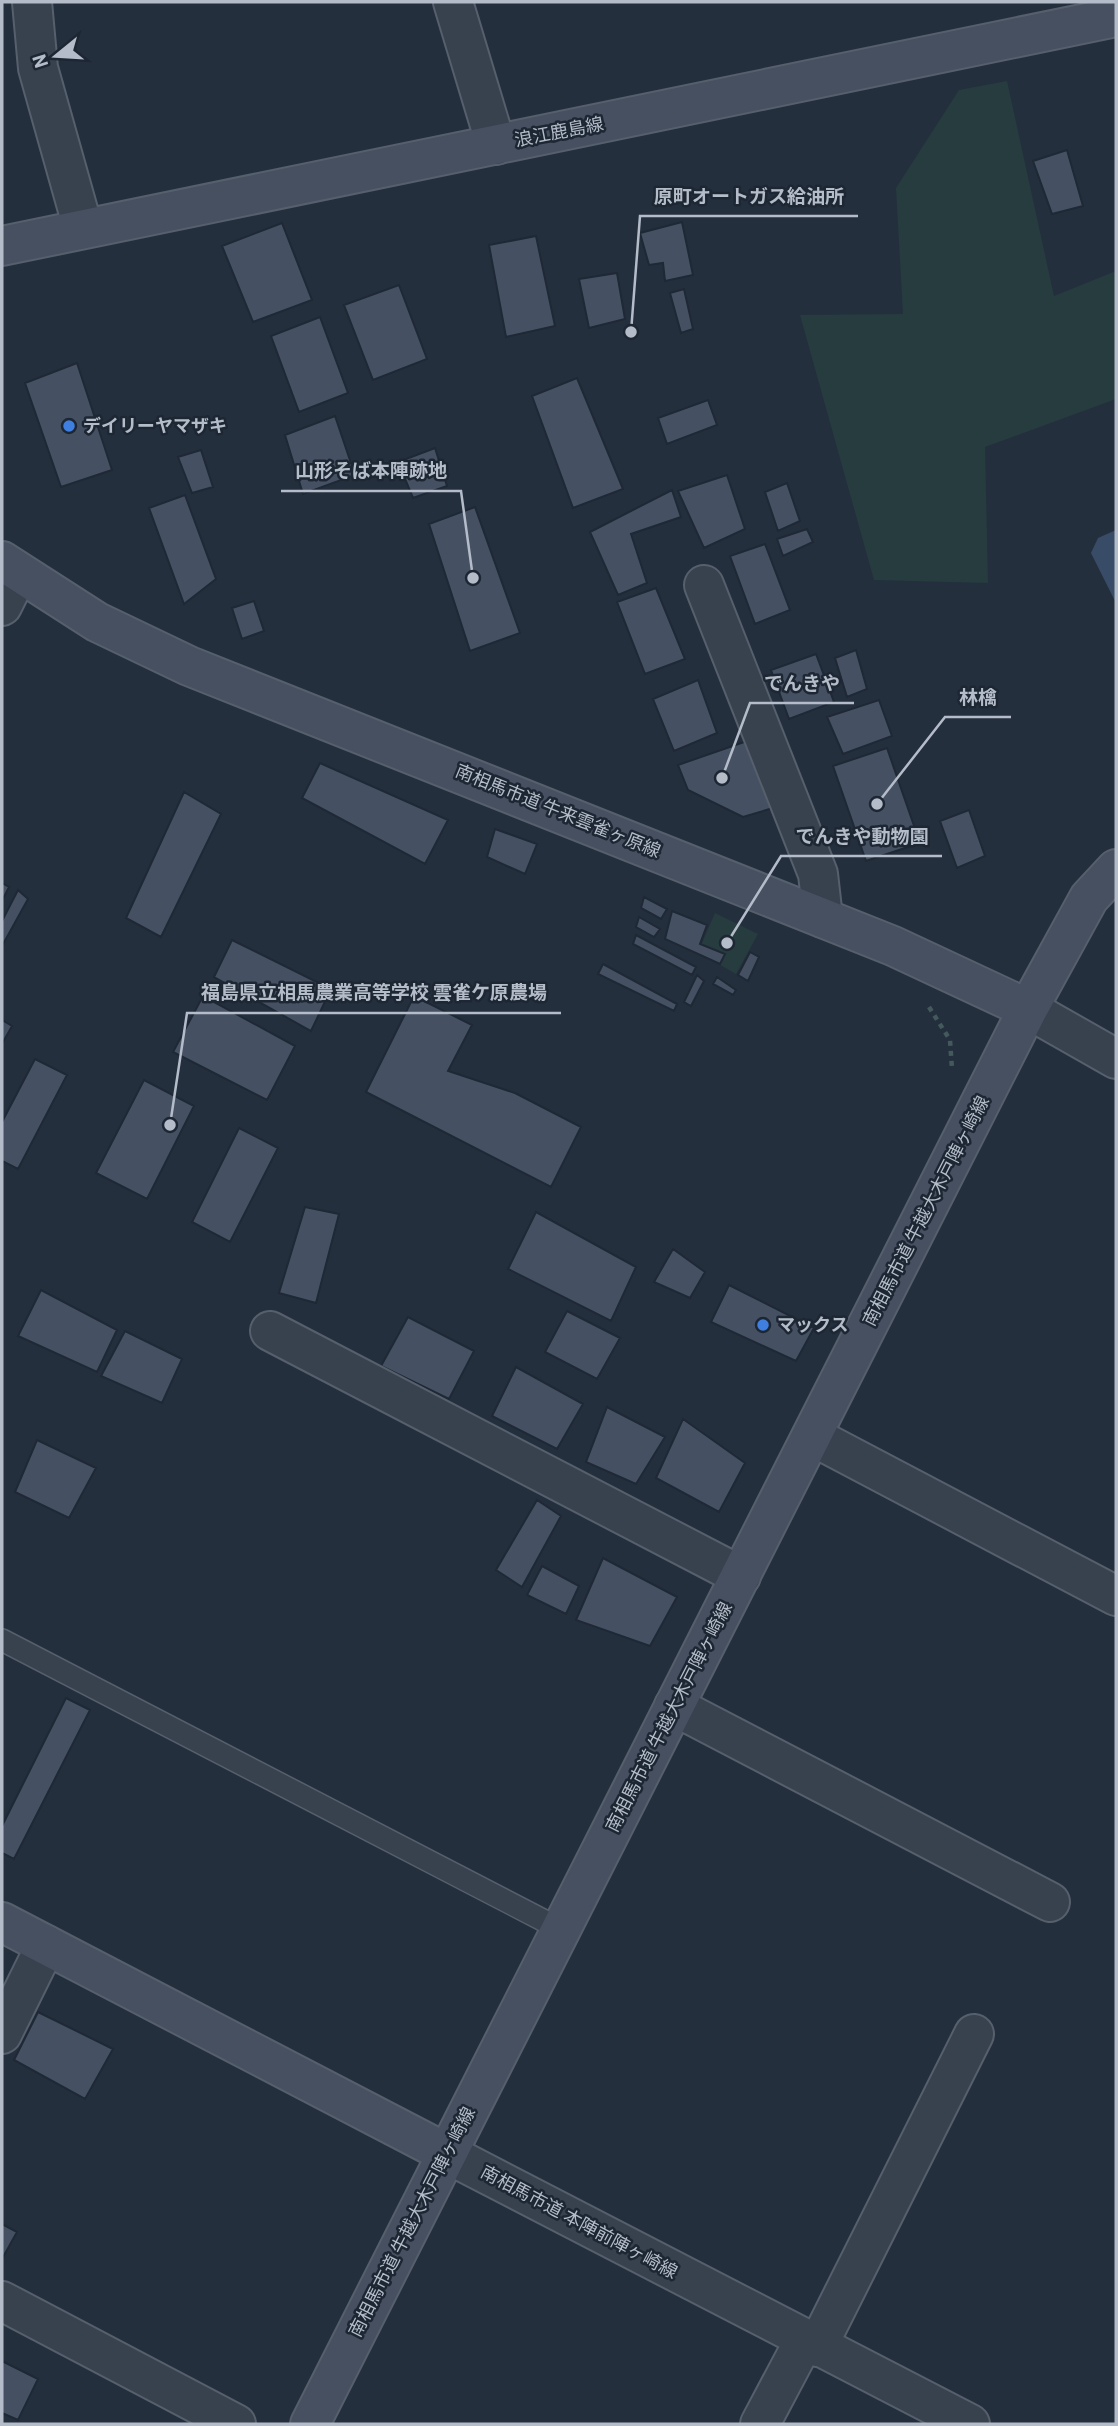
<svg xmlns="http://www.w3.org/2000/svg" width="1118" height="2426" viewBox="0 0 1118 2426" font-family="Barlow,'Noto Sans JP',sans-serif">
	<style>
		.green { fill: #263c3f }
		.water { fill: #394c67 }
		.building { fill: #455162; stroke: #1f2835; stroke-width: 2 }
		.lines { fill: none; stroke-linecap: round; stroke-linejoin: round }
		.lane-casing { stroke: #565f6c; stroke-width: 24 }
		.street-casing { stroke: #565f6c; stroke-width: 42 }
		.secondary-casing { stroke: #565f6c; stroke-width: 42 }
		.path { stroke: #44595c; stroke-width: 4.5; stroke-dasharray: 5 5; stroke-linecap: butt }
		.lane { stroke: #38414e; stroke-width: 21 }
		.street { stroke: #38414e; stroke-width: 38 }
		.secondary { stroke: #465061; stroke-width: 38 }
		.shop-dot { fill: #3f7fe0; stroke: #1d2633; stroke-width: 2.5 }
		.labels { text-anchor: middle; stroke-width: 5; stroke-linejoin: round; paint-order: stroke }
		.street-label { font-size: 18px; fill: #b4bcc9; stroke: #1d2633 }
		.poi-label { font-size: 18px; font-weight: bold; fill: #b4bcc9; stroke: #1d2633; text-anchor: start }
		.leader { fill: none; stroke: #b4bcc9; stroke-width: 2.5 }
		.callout-dot { fill: #b4bcc9; stroke: #1d2633; stroke-width: 2.5 }
		.callout-label { font-size: 19px; text-anchor: middle; font-weight: bold; fill: #b4bcc9; stroke: #1d2633; stroke-width: 5; stroke-linejoin: round; paint-order: stroke }
	</style>
	<rect width="100%" height="100%" fill="#242f3e"/>
	<path class="green" d="M1007,81L1054,296L1116,271V399L985,447L988,583L874,580L800,315L903,314L896,188L959,90Z
		M715,913L758,934L736,974L698,952Z"/>
	<path class="water" d="M1116,530V603L1091,553L1098,538Z"/>
	<path class="building" d="M1067,150L1083,206L1052,214L1033,161Z
		M682,222L693,275L665,281L663,263L649,265L640,233Z
		M282,223L312,300L253,322L222,246Z
		M536,236L555,326L506,337L489,245Z
		M617,273L625,319L589,328L579,279Z
		M399,285L427,359L373,380L344,305Z
		M684,289L693,329L681,333L670,293Z
		M320,317L348,393L299,412L271,336Z
		M77,363L112,470L61,487L25,383Z
		M577,378L623,489L573,508L532,396Z
		M708,400L717,425L667,444L658,418Z
		M335,416L355,475L303,494L285,435Z
		M435,448L447,486L413,498L398,462Z
		M201,450L213,487L192,493L178,457Z
		M727,475L745,529L704,548L678,491Z
		M787,483L800,521L778,531L765,492Z
		M672,490L681,517L631,534L647,583L618,595L590,532Z
		M185,495L216,579L184,604L149,508Z
		M475,507L520,633L470,651L429,524Z
		M807,529L813,542L783,556L777,539Z
		M765,544L790,610L755,624L730,556Z
		M656,588L685,659L645,674L617,602Z
		M254,601L264,631L242,639L232,608Z
		M856,650L867,689L847,697L835,658Z
		M816,654L834,702L789,719L771,670Z
		M698,680L717,733L674,751L653,699Z
		M879,700L892,736L843,754L827,717Z
		M747,741L773,808L743,817L688,790L678,765Z
		M887,748L920,843L866,861L833,766Z
		M320,763L448,820L425,864L302,798Z
		M184,792L221,814L161,937L126,918Z
		M969,810L985,856L957,868L940,821Z
		M495,829L537,844L525,874L487,857Z
		M2,883L9,887L2,901Z
		M18,890L28,899L2,946V921Z
		M644,897L667,909L661,919L641,908Z
		M672,911L707,925L700,944L725,954L720,964L665,939Z
		M639,917L660,929L654,937L636,927Z
		M636,935L696,967L692,975L633,944Z
		M232,940L331,989L311,1031L214,977Z
		M750,952L759,957L748,981L738,975Z
		M603,964L677,1004L674,1011L598,974Z
		M697,975L704,981L691,1006L684,1002Z
		M717,977L736,990L733,995L713,984Z
		M203,996L295,1046L267,1100L173,1052Z
		M414,996L472,1025L448,1071L515,1093L581,1127L551,1187L366,1092Z
		M2,1020L12,1026L2,1044Z
		M35,1059L67,1075L18,1169L2,1161V1122Z
		M144,1080L194,1106L147,1199L96,1173Z
		M239,1128L278,1148L230,1242L192,1222Z
		M305,1207L339,1214L316,1303L279,1293Z
		M536,1212L636,1267L611,1321L508,1269Z
		M673,1249L705,1272L690,1298L654,1282Z
		M729,1285L814,1328L796,1361L711,1322Z
		M41,1290L117,1330L97,1372L18,1336Z
		M567,1311L620,1338L597,1379L545,1352Z
		M408,1317L474,1351L449,1399L381,1366Z
		M125,1331L182,1359L162,1403L101,1376Z
		M516,1367L583,1404L557,1449L492,1416Z
		M607,1407L665,1437L636,1484L586,1462Z
		M683,1419L745,1463L719,1512L656,1478Z
		M37,1440L96,1468L69,1518L15,1492Z
		M537,1500L561,1516L522,1587L496,1570Z
		M603,1558L677,1597L650,1646L576,1620Z
		M542,1566L579,1586L566,1614L527,1595Z
		M66,1698L90,1710L14,1859L2,1853V1826Z
		M38,2012L113,2049L85,2099L14,2060Z
		M2,2224L17,2232L2,2259Z
		M2,2361L38,2379L18,2420L2,2413Z"/>
	<g class="lines">
		<g class="lane-casing">
			<path id="lane" d="M2,1640L560,1929"/>
		</g>
		<g class="street-casing">
			<path id="street" d="M32,2L38,68L83,228
				M453,2L496,145
				M704,585L818,874L823,918
				M2,606L18,574
				M1028,1009L1116,1059
				M270,1331L741,1576
				M812,1436L1116,1596
				M674,1706L1050,1902
				M2,2034L46,1945
				M446,2153L970,2424
				M2,2301L236,2424
				M817,2347L974,2034
				M760,2424L804,2341"/>
		</g>
		<g class="secondary-casing">
			<path id="secondary" d="M2,246L1116,17
				M2,561L97,622L189,666L893,946L1028,1009
				M2,1922L446,2153
				M310,2424L1028,1009L1089,898L1116,869"/>
		</g>
		<path class="path" d="M929,1007L950,1040L952,1069"/>
		<use href="#lane" class="lane"/>
		<use href="#street" class="street"/>
		<use href="#secondary" class="secondary"/>
	</g>
	<g class="shop-dot">
		<circle cx="69" cy="426" r="7"/>
		<circle cx="763" cy="1325" r="7"/>
	</g>
	<g class="labels">
		<g class="street-label">
			<text transform="translate(559 132) rotate(-11)" y="6">浪江鹿島線</text>
			<text transform="translate(558 811) rotate(22)" y="6">南相馬市道 牛来雲雀ヶ原線</text>
			<text transform="translate(926 1211) rotate(-63)" y="6">南相馬市道 牛越大木戸陣ヶ崎線</text>
			<text transform="translate(669 1717) rotate(-63)" y="6">南相馬市道 牛越大木戸陣ヶ崎線</text>
			<text transform="translate(412 2222) rotate(-63)" y="6">南相馬市道 牛越大木戸陣ヶ崎線</text>
			<text transform="translate(579 2222) rotate(28)" y="6">南相馬市道 本陣前陣ヶ崎線</text>
		</g>
		<g class="poi-label">
			<text x="83" y="432">デイリーヤマザキ</text>
			<text x="777" y="1331">マックス</text>
		</g>
	</g>
	<path class="leader" d="M631 332L640 216H858M473 578L461 491H281M722 778L750 703H854M877 804L945 717H1011M727 943L781 856H942M170 1125L187 1013H561"/>
	<g class="callout-dot">
		<circle cx="631" cy="332" r="7"/>
		<circle cx="473" cy="578" r="7"/>
		<circle cx="722" cy="778" r="7"/>
		<circle cx="877" cy="804" r="7"/>
		<circle cx="727" cy="943" r="7"/>
		<circle cx="170" cy="1125" r="7"/>
	</g>
	<g class="callout-label">
		<text x="749" y="203">原町オートガス給油所</text>
		<text x="371" y="477">山形そば本陣跡地</text>
		<text x="802" y="690">でんきや</text>
		<text x="978" y="704">林檎</text>
		<text x="862" y="843">でんきや動物園</text>
		<text x="374" y="999">福島県立相馬農業高等学校 雲雀ケ原農場</text>
	</g>
	<rect width="1118" height="2426" fill="none" stroke="#b4bcc9" stroke-width="7"/>
	<g transform="translate(56 56) rotate(252)" stroke="#1d2633" stroke-width="5" paint-order="stroke">
	<path d="M0-5L12 26L0 18L-12 26Z" fill="#b4bcc9"/>
	<text y="-10" font-size="19" font-weight="bold" text-anchor="middle" fill="#b4bcc9">N</text>
	</g>
</svg>
